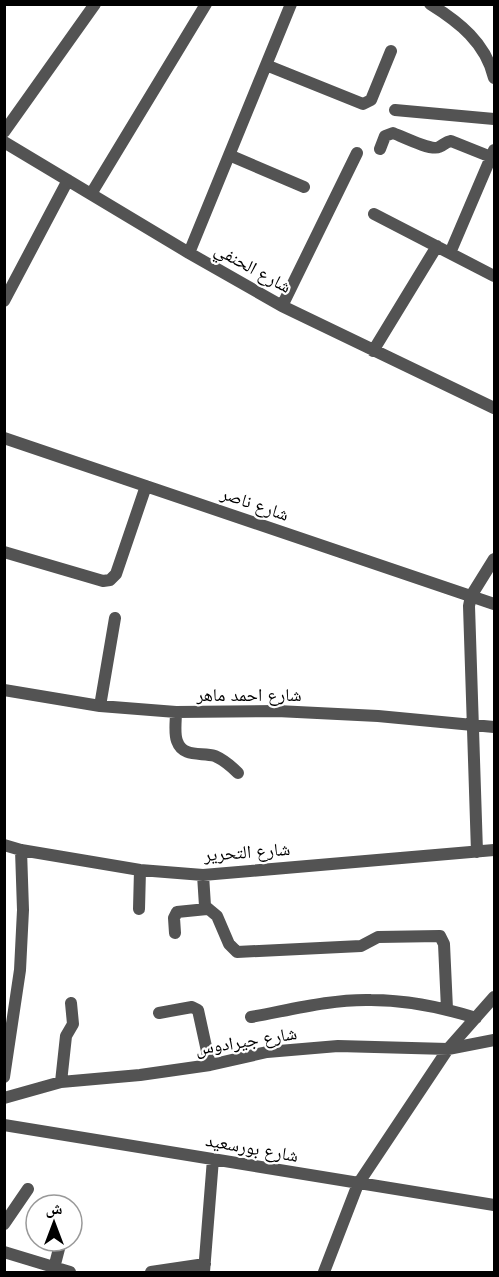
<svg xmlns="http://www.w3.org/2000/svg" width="499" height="1277" viewBox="0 0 499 1277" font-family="Inter,'Noto Naskh Arabic',sans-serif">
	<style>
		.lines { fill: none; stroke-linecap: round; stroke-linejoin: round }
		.street { stroke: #535353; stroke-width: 12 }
		.labels { text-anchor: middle; stroke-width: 4.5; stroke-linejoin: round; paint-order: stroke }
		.street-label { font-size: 18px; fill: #000; stroke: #fff }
	</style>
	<rect width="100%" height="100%" fill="#fff"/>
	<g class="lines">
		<path class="street" d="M430,4C459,22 486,43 494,78
			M266,65L363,104L371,100L391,51
			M395,110L494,119
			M4,132L95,4
			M4,142L189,253L282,306L494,408
			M380,149L385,136L393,133C401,136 431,151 439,147C444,145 445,142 451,141L491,157
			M229,155L304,187
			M91,194L206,4
			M374,214L494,276
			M189,253L291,4
			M450,253L494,150
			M4,301L68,180
			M282,306L357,153
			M373,351L437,246
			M4,438L494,604
			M4,552L103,581L110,580L116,574L146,486
			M4,690L100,706L176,712L277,711L378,716L494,727
			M100,706L115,618
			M176,712C176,721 174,733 177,741C183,758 201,752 215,756C224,760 231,766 238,773
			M4,845L21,850L140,870L203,875L494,850
			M477,852L469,606L471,596L494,559
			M203,875L205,906L217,916L229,944L237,952L361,946L378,937L440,936L444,944L447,1009
			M139,909L140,870
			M175,933L174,918L177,912L207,909
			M159,1013L192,1007L198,1010L210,1065
			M251,1017C290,1010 331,999 371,1000C407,1000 441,1007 476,1018
			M4,1077L20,970L23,910L21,850
			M61,1082L66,1036L73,1024L71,1003
			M4,1098L61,1082L140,1075L210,1065L267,1052L338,1046L448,1049L494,1040
			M4,1125L494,1205
			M4,1224L28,1189
			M4,1252L70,1272
			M54,1268L61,1241
			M151,1272L205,1264
			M204,1272L213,1159
			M324,1272L358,1184L448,1049L494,997"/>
	</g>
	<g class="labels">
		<g class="street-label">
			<text transform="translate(253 268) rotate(29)" y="6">شارع الحنفي</text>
			<text transform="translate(255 504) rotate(19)" y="6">شارع ناصر</text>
			<text x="249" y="701">شارع احمد ماهر</text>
			<text transform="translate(247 852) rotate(-4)" y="6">شارع التحرير</text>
			<text transform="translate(246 1041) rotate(-9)" y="6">شارع جيرادوس</text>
			<text transform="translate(252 1148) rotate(10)" y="6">شارع بورسعيد</text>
		</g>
	</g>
	<rect width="499" height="1277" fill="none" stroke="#000000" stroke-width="12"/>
	<g transform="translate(54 1223)"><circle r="28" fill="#ffffff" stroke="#999999" stroke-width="1.5"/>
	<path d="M0-4.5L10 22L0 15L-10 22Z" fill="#000000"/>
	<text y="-9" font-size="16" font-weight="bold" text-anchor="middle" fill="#000000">ش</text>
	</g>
</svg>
